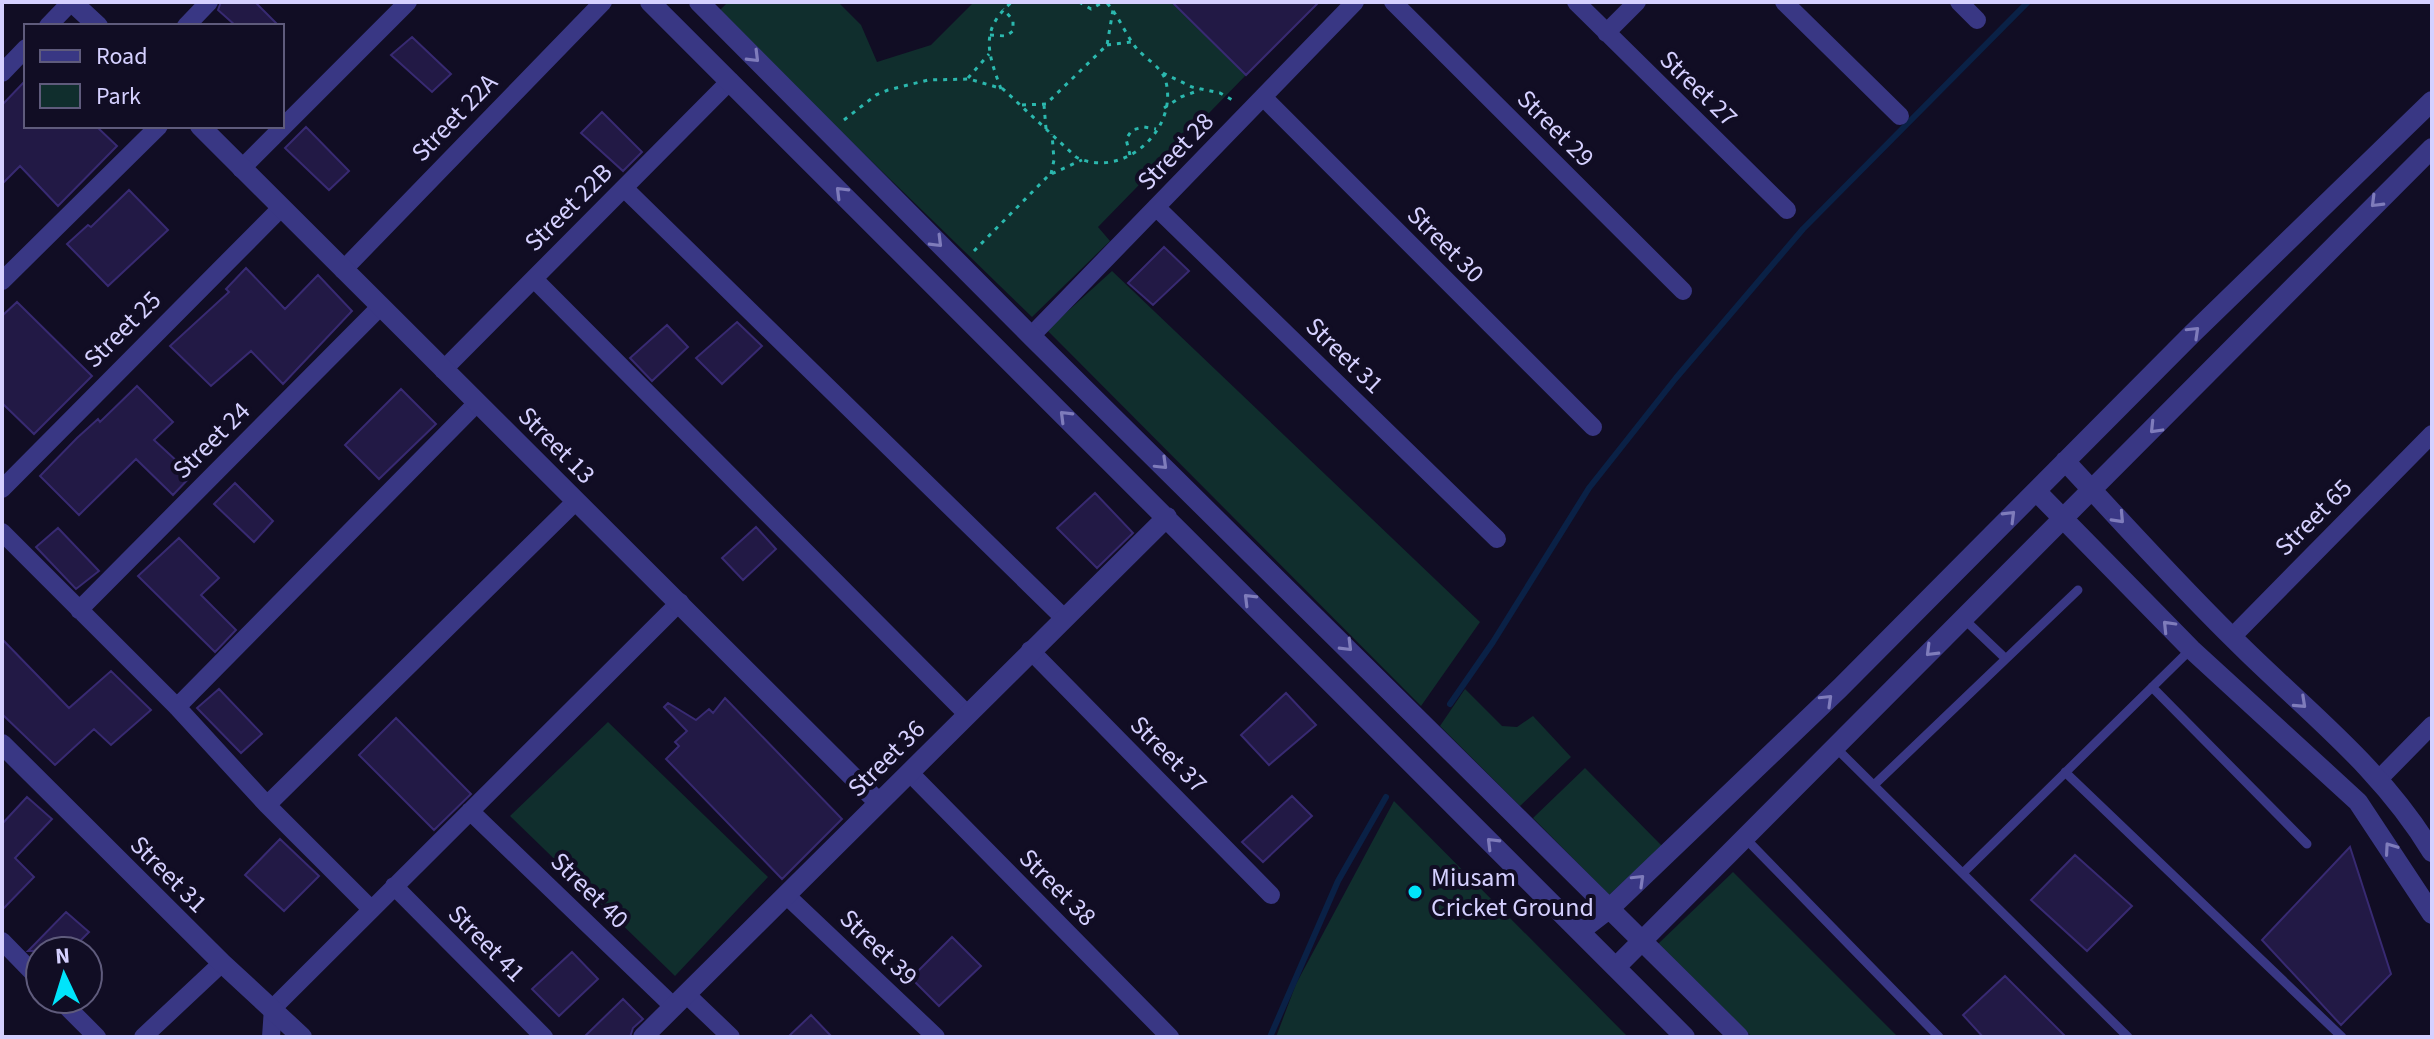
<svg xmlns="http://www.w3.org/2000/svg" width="2434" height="1039" viewBox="0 0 2434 1039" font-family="'Source Sans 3',sans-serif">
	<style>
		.green { fill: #102e2d }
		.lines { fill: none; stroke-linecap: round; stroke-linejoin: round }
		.stream { stroke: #0a2146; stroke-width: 6 }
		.building { fill: #221945; stroke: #382a72; stroke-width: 2 }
		.path { stroke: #2bb8ae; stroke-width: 3; stroke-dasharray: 4 6; stroke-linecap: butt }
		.service { stroke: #393784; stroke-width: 9 }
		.minor { stroke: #393784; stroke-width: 18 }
		.tertiary { stroke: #393784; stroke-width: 20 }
		.oneway { stroke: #7f7cbb }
		.poi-dot { fill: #00e4fb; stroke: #110d24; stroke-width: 3 }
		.labels { text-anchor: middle; stroke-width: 8; stroke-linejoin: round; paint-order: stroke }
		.street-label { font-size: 26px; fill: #d5d0ff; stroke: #110d24 }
		.poi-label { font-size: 26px; fill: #d5d0ff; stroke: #110d24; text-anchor: start }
	</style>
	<rect width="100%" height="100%" fill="#110d24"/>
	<path class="green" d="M728,2H838L861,25L877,62L931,45L974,2H1172L1246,75L1098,227L1110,241L1032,317L718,12Z
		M1112,271L1480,622L1421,706L1047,330Z
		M1465,689L1502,726L1517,727L1533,716L1571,757L1520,806L1440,726Z
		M608,722L768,877L675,976L510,816Z
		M1585,768L1662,846L1609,895L1533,818Z
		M1394,801L1628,1037H1276L1296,984Z
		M1733,872L1898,1037H1752L1658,944Z"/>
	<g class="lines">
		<path class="stream" d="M1450,704L1493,642L1589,488L1676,378L1803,229L2028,2
			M1270,1037L1338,881L1386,797"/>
	</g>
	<path class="building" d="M221,2H255L279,26H236L218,10Z
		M1172,2H1319L1246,75Z
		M412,37L451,74L432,92L391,55Z
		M26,80V126H96L117,146L58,206L20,166L2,184V105Z
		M602,112L642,152L623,171L581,133Z
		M306,127L349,171L329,190L285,148Z
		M129,190L168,230L108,286L67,244L88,225L91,227Z
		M1164,247L1189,271L1153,305L1128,283Z
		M246,268L285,309L318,275L352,311L283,384L251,351L211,386L170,346L229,292L226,289Z
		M17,302L92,376L34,434L2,403V316Z
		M737,322L762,346L722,384L696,358Z
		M667,325L688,347L652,381L630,358Z
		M137,386L173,422L154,440L192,475L173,495L136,459L79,515L40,476L77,438L98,419L100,422Z
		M401,389L436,424L379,479L345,445Z
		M235,483L273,521L254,542L214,504Z
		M1095,493L1133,533L1097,568L1057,528Z
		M756,527L776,549L743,580L722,558Z
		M58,528L99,571L76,589L36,547Z
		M179,538L219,578L201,595L236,630L215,652L138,576Z
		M2,639L69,708L111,671L151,710L111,745L94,729L55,765L2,714Z
		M219,689L262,734L241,753L197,708Z
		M1286,693L1316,725L1269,765L1241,735Z
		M725,698L842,819L782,879L666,759L679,746L675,742L687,731L664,707L668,703L696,720L709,709L713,713Z
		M396,718L471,794L434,830L359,755Z
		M1292,796L1312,816L1263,862L1242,842Z
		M27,797L52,819L15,858L34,877L2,910V824Z
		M280,839L319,876L284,911L245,875Z
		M2350,847L2391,974L2341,1025L2262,940Z
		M2075,855L2132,906L2087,951L2031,900Z
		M66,912L89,932L70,951H28Z
		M952,937L981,966L939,1006L911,978Z
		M572,952L598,979L559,1016L532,989Z
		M2005,976L2066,1037H1983L1963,1015Z
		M623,999L643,1019L633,1028L630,1037H584Z
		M811,1015L832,1037H788Z"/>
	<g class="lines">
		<path class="path" d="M1079,2L1091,9L1103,2
			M990,35L1006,36L1013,31V20L1003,9
			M1107,45L1131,42
			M1163,73L1192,87L1220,93L1234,101
			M968,78L989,54
			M1001,89C988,53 979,30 1012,2
			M1022,105L1046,104L1107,45L1113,10
			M1044,105L1046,129
			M1164,108L1181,97L1200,90
			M844,120L876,95L888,90L928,80L969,79L1003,89L1076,157C1122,180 1178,131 1166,82C1163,68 1146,59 1137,49C1125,34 1119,16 1106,2
			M1130,155L1126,139L1132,130L1144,127L1156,129
			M1051,174L1054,160L1052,134
			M974,251L1049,175L1082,160"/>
		<path class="service" d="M1964,619L2006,659
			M2152,687L2307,844
			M1835,747L2128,1037
			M2065,772L2342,1037
			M1874,785L2078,590
			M1745,838L1939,1037
			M1963,873L2191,649"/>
		<path class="minor" d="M1393,2L1683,291
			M1576,2L1787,210
			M1784,2L1900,116
			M1959,2L1977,20
			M48,26L71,2
			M186,26L209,2
			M1606,33L1637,2
			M2,73L26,48
			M1263,97L1593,427
			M241,169L408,2
			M624,188L1063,617
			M1156,207L1497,539
			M343,270L603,2
			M534,279L967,714
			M2,281L159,126
			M1031,336L1355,2
			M443,370L730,81
			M2,489L281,208
			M2,532L177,707L267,805L371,909
			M79,610L380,307
			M2232,637L2432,434
			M1030,650L1271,895
			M177,707L477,403
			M910,773L1170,1037
			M2379,779L2432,725
			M267,805L576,501
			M470,811L674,1007
			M394,886L544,1037
			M786,895L936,1037
			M2,941L40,980
			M686,994L731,1037
			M59,999L97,1037
			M143,1037L222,963
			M271,1037L273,1008L680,602"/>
		<path class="tertiary" d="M72,2L98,26
			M650,2L1685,1037
			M699,2L1031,336L1739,1037
			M200,126L878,802
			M2065,461C2123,523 2181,588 2242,647C2310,714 2382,769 2432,852
			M2036,491L2191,649L2358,802L2432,914
			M2,744L222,963L302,1037
			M1580,931L1610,908L1840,688L2192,334L2432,101
			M1616,967L2432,148
			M643,1037L1167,517"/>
	</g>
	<defs><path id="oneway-chevron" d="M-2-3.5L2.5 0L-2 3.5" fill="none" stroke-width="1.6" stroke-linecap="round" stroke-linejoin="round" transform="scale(2)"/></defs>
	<g class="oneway">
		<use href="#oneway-chevron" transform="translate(754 57) rotate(45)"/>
		<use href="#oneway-chevron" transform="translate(841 192) rotate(-135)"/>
		<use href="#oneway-chevron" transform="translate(2376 202) rotate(135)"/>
		<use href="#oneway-chevron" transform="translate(937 242) rotate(45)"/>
		<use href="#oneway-chevron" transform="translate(2194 332) rotate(-44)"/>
		<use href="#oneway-chevron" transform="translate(1065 416) rotate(-135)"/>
		<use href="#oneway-chevron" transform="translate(2155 428) rotate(134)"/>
		<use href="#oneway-chevron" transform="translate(1162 464) rotate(44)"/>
		<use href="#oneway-chevron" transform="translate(2010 516) rotate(-45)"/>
		<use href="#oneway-chevron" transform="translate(2119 518) rotate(47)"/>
		<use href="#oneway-chevron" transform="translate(1249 599) rotate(-135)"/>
		<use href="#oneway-chevron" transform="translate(2168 626) rotate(-134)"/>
		<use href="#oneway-chevron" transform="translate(1347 646) rotate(45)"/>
		<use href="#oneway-chevron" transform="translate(1931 651) rotate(135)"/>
		<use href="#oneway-chevron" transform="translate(1827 700) rotate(-44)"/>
		<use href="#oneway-chevron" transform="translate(2301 703) rotate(43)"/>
		<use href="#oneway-chevron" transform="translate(1492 843) rotate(-135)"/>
		<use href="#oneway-chevron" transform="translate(2390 848) rotate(-125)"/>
		<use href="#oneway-chevron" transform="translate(1639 880) rotate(-44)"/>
	</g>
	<circle class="poi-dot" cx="1415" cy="892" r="8"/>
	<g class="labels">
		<g class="street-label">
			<text transform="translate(1699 88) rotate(44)" y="9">Street 27</text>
			<text transform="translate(454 117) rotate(-46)" y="9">Street 22A</text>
			<text transform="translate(1556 128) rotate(45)" y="9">Street 29</text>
			<text transform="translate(1175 151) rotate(-46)" y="9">Street 28</text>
			<text transform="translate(568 207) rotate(-45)" y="9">Street 22B</text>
			<text transform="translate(1446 244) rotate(45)" y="9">Street 30</text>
			<text transform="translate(122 329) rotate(-45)" y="9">Street 25</text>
			<text transform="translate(1345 355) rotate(44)" y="9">Street 31</text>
			<text transform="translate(211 440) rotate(-45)" y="9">Street 24</text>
			<text transform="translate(557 445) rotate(45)" y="9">Street 13</text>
			<text transform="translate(2313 517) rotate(-45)" y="9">Street 65</text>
			<text transform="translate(1169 754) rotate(45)" y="9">Street 37</text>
			<text transform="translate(886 758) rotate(-45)" y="9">Street 36</text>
			<text transform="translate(169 874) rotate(45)" y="9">Street 31</text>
			<text transform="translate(1058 887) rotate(45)" y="9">Street 38</text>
			<text transform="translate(590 890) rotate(44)" y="9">Street 40</text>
			<text transform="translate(487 943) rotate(45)" y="9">Street 41</text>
			<text transform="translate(879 947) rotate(44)" y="9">Street 39</text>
		</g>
		<g class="poi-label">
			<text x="1431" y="886">Miusam<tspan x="1431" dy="30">Cricket Ground</tspan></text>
		</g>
	</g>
	<rect width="2434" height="1039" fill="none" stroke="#d5d0ff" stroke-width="8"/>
	<rect x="24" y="24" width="260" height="104" fill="#110d24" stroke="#5f5b7c" stroke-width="2"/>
	<rect x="40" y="50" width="40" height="12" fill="#393784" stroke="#5f5b7c" stroke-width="2"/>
	<text x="96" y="64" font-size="24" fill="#d5d0ff">Road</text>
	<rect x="40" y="84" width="40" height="24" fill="#102e2d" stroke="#5f5b7c" stroke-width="2"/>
	<text x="96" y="104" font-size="24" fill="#d5d0ff">Park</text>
	<g transform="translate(64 975) rotate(356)"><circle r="38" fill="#110d24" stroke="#5f5b7c" stroke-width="2"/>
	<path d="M0-6L14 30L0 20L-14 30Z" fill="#00e4fb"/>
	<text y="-12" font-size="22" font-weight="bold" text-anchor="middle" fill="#d5d0ff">N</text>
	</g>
</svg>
